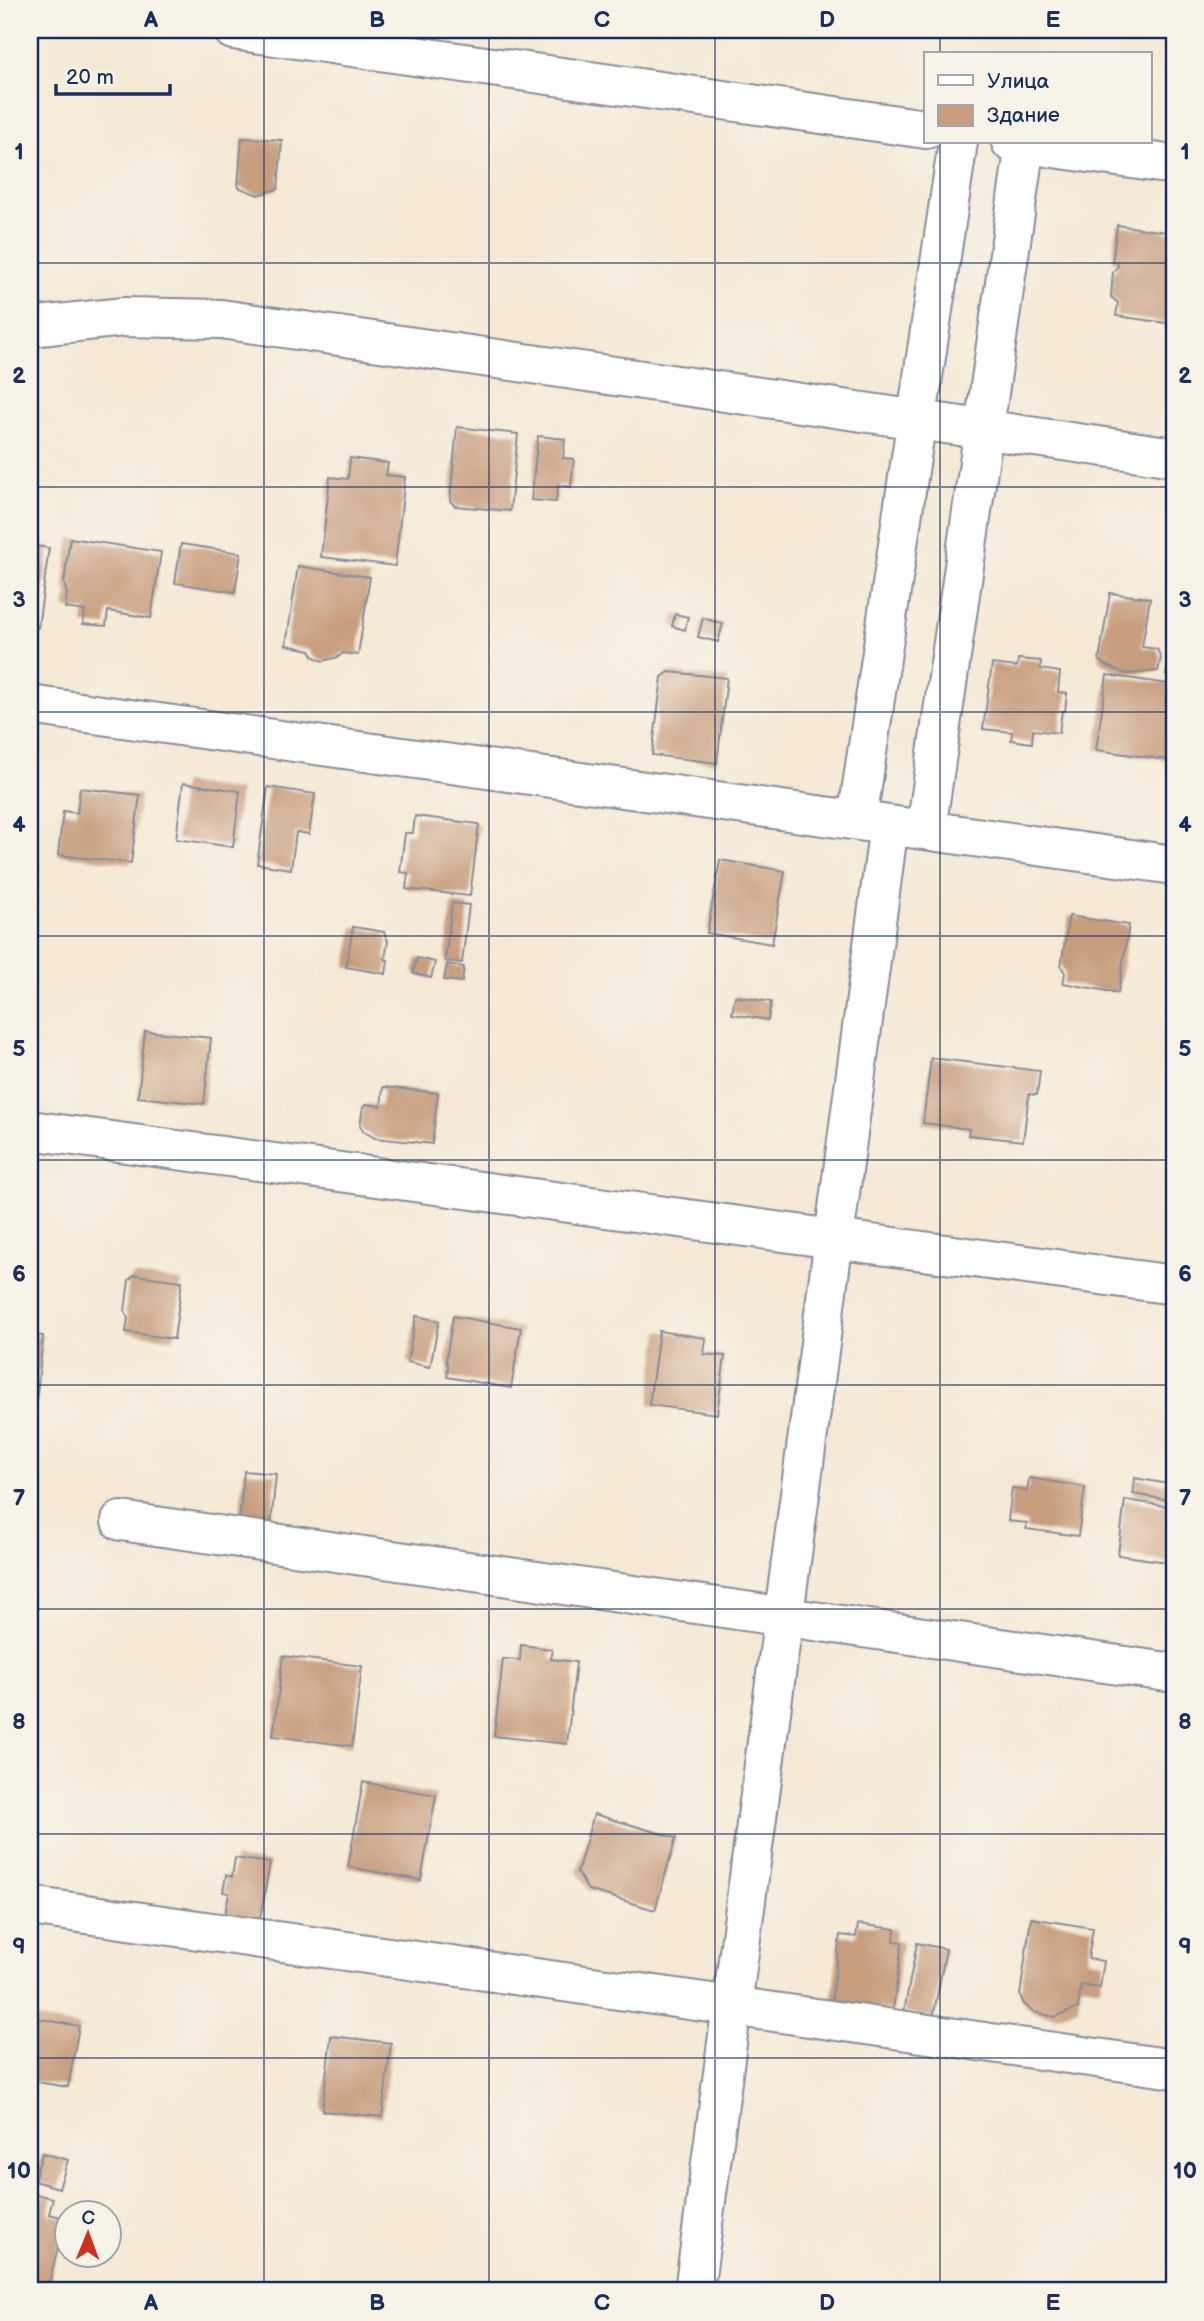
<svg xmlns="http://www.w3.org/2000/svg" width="1204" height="2321" viewBox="0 0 1204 2321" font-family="'Balsamiq Sans',sans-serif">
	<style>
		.building { fill: #c79d7e }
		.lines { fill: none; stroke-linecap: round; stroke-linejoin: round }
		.minor-casing { stroke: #888c9a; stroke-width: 42 }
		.minor { stroke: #fff; stroke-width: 38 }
		.grid { fill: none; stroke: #1b2f5e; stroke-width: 2; stroke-opacity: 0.55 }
		.neatline { fill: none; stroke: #1b2f5e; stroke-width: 2.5 }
		.grid-label { font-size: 23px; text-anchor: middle; font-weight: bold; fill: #1b2f5e }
	</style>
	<rect width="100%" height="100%" fill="#f7f3e8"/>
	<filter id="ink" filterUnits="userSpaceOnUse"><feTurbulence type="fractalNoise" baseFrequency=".0143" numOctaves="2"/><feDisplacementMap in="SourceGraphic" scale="14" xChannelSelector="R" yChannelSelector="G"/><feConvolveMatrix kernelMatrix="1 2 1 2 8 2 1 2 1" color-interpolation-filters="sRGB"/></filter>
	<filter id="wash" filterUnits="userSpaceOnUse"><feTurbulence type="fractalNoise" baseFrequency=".00686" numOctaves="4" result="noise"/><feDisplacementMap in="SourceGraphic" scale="28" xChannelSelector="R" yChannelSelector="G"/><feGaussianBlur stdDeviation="1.57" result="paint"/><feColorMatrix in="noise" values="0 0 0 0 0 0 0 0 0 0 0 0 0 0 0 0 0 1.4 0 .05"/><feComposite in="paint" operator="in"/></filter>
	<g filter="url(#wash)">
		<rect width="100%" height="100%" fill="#f5e9d5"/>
		<g id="blocks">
			<path class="building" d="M242,138L282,140L278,189L258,195L238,187Z
				M1117,225L1174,233V324L1116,316L1118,303L1111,297L1113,272L1118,266L1117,262H1112Z
				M457,427L518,434L510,511L455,506L450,501Z
				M538,436L565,439L563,458L574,459L571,487L558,485L556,502L531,500Z
				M350,458L388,463L386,475L405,477L395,566L321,557L330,477L348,479Z
				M70,538L161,552L151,618L108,611L106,626L83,624L85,611L65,608L67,594L64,583Z
				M181,544L241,553L235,592L175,583Z
				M30,545L49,548L38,628L30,627Z
				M298,566L370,577L358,655L343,653L338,657L323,661L314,657L310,650L286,645Z
				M1110,593L1150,598L1142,647L1157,649L1161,658L1158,671L1126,674L1105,665L1099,660Z
				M675,614L688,617L685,630L672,626Z
				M703,618L723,624L718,642L698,637Z
				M1170,658L1174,659V676L1166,675Z
				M1018,659L1041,661L1040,669L1060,672L1058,692L1067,693L1065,711H1062L1059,733L1033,730L1032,743L1011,740L1012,732L983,729L992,664L1017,667Z
				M669,672L727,678L717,763L652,755L662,677Z
				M1107,675L1168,684L1174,694V737L1170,745L1168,760L1096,750Z
				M183,783L240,791L233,847L176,839Z
				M268,787L315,794L309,834L296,832L291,869L257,864Z
				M80,788L140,795L131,863L58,855L63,811L77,813Z
				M415,816L479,824L470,896L406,889L408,873L400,872L405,833H413Z
				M720,860L785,871L772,944L707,933Z
				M452,903L469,905L462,963L445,961Z
				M1069,916L1129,925L1118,993L1063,983L1065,973L1061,966Z
				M353,927L384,932L388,941L385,959L388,960L386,974L346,967Z
				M417,958L435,962L431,978L413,973Z
				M447,964L464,967L462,982L444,980Z
				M735,996L771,1002L768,1020L732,1014Z
				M145,1031L211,1038L204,1104L138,1097Z
				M931,1058L1040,1071L1037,1095L1029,1094L1023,1141L968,1135L969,1129L923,1123Z
				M383,1087L438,1093L432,1144L375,1138L363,1131L360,1126L363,1107L367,1104L381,1106Z
				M134,1275L182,1281L174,1339L126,1332L128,1318L125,1311L129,1280Z
				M416,1316L439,1321L430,1367L407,1362Z
				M453,1316L521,1328L511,1388L447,1377L448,1366L446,1360Z
				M659,1331L706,1338L704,1354L725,1356L717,1414L649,1405Z
				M30,1335L43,1336L36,1404L30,1403Z
				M244,1471L276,1474L271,1526L239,1523Z
				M1029,1478L1085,1487L1078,1536L1026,1529L1027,1523L1008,1521L1012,1488L1027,1491Z
				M1135,1478L1174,1485V1501L1133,1494Z
				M1125,1500L1174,1507V1563L1118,1555Z
				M521,1645L552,1649L551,1659L576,1662L567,1744L494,1736L503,1659L520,1660Z
				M283,1656L362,1666L352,1746L273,1736Z
				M363,1782L436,1795L421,1880L348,1867Z
				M594,1814L676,1838L655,1910L588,1890L577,1872Z
				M235,1858L270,1863L257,1935L222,1930L229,1893L223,1892L226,1875L232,1877Z
				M1031,1918L1093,1928L1088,1959L1104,1961L1100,1988L1081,1985L1078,2008L1055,2017L1034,2012L1024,2004L1020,1995Z
				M858,1924L895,1929L894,1941L902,1942L893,2010L831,2006L840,1935L856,1937Z
				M917,1943L946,1949L933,2018L904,2012Z
				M30,2017L79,2026L68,2087L30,2081Z
				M331,2036L391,2043L382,2117L322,2111Z
				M42,2153L68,2160L59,2188L34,2181Z
				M30,2193L53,2198L49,2214L65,2218L49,2284L35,2291H30Z"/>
		</g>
	</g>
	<g filter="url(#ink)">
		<use href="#blocks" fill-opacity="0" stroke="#888c9a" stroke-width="2"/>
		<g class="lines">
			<g class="minor-casing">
				<path id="minor" d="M233,30L926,129
					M1011,142L1174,165
					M30,327L124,317L221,319L1174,457
					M30,705L1174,865
					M857,820L958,142
					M926,830L1025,144
					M30,1130L1174,1285
					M121,1521L1174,1673
					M30,1906L1174,2069
					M694,2291L889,825"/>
			</g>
			<use href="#minor" class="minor"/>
		</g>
	</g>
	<path class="grid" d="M264,30V2291M489,30V2291M715,30V2291M940,30V54M940,142V2291M30,263H1174M30,487H1174M30,712H1174M30,936H1174M30,1160H1174M30,1385H1174M30,1609H1174M30,1834H1174M30,2058H1174"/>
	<rect width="1204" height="2321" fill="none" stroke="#f7f3e8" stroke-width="77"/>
	<rect x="924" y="52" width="228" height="91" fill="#f7f3e8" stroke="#9fa5b1" stroke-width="2"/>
	<rect x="938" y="75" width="35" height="10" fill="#ffffff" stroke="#9fa5b1" stroke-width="2"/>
	<text x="987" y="88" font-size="21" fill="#1b2f5e">Улица</text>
	<rect x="938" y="105" width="35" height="21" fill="#c79d7e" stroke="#9fa5b1" stroke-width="2"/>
	<text x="987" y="122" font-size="21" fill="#1b2f5e">Здание</text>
	<g transform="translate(88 2234) rotate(1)"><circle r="33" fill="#f7f3e8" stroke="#9fa5b1" stroke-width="2"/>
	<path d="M0-5L12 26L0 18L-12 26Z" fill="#c8321e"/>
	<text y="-10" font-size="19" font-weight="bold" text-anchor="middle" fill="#1b2f5e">С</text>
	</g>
	<path d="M56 84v10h114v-10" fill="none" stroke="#1b2f5e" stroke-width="3.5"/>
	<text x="66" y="84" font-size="21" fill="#1b2f5e" stroke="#f7f3e8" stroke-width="5" paint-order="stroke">20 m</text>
	<rect x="38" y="38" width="1128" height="2244" class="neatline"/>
	<g class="grid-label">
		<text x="151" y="27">A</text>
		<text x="377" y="27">B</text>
		<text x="602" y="27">C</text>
		<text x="827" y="27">D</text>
		<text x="1053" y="27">E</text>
		<text x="19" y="159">1</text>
		<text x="1185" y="159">1</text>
		<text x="19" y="383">2</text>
		<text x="1185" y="383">2</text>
		<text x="19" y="607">3</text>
		<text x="1185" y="607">3</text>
		<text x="19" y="832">4</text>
		<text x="1185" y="832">4</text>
		<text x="19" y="1056">5</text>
		<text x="1185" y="1056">5</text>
		<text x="19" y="1281">6</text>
		<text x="1185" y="1281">6</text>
		<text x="19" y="1505">7</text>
		<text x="1185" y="1505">7</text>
		<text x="19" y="1729">8</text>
		<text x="1185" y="1729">8</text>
		<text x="19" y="1954">9</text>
		<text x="1185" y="1954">9</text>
		<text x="19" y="2178">10</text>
		<text x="1185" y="2178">10</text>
		<text x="151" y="2310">A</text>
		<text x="377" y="2310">B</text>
		<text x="602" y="2310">C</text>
		<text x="827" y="2310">D</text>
		<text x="1053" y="2310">E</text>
	</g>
</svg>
